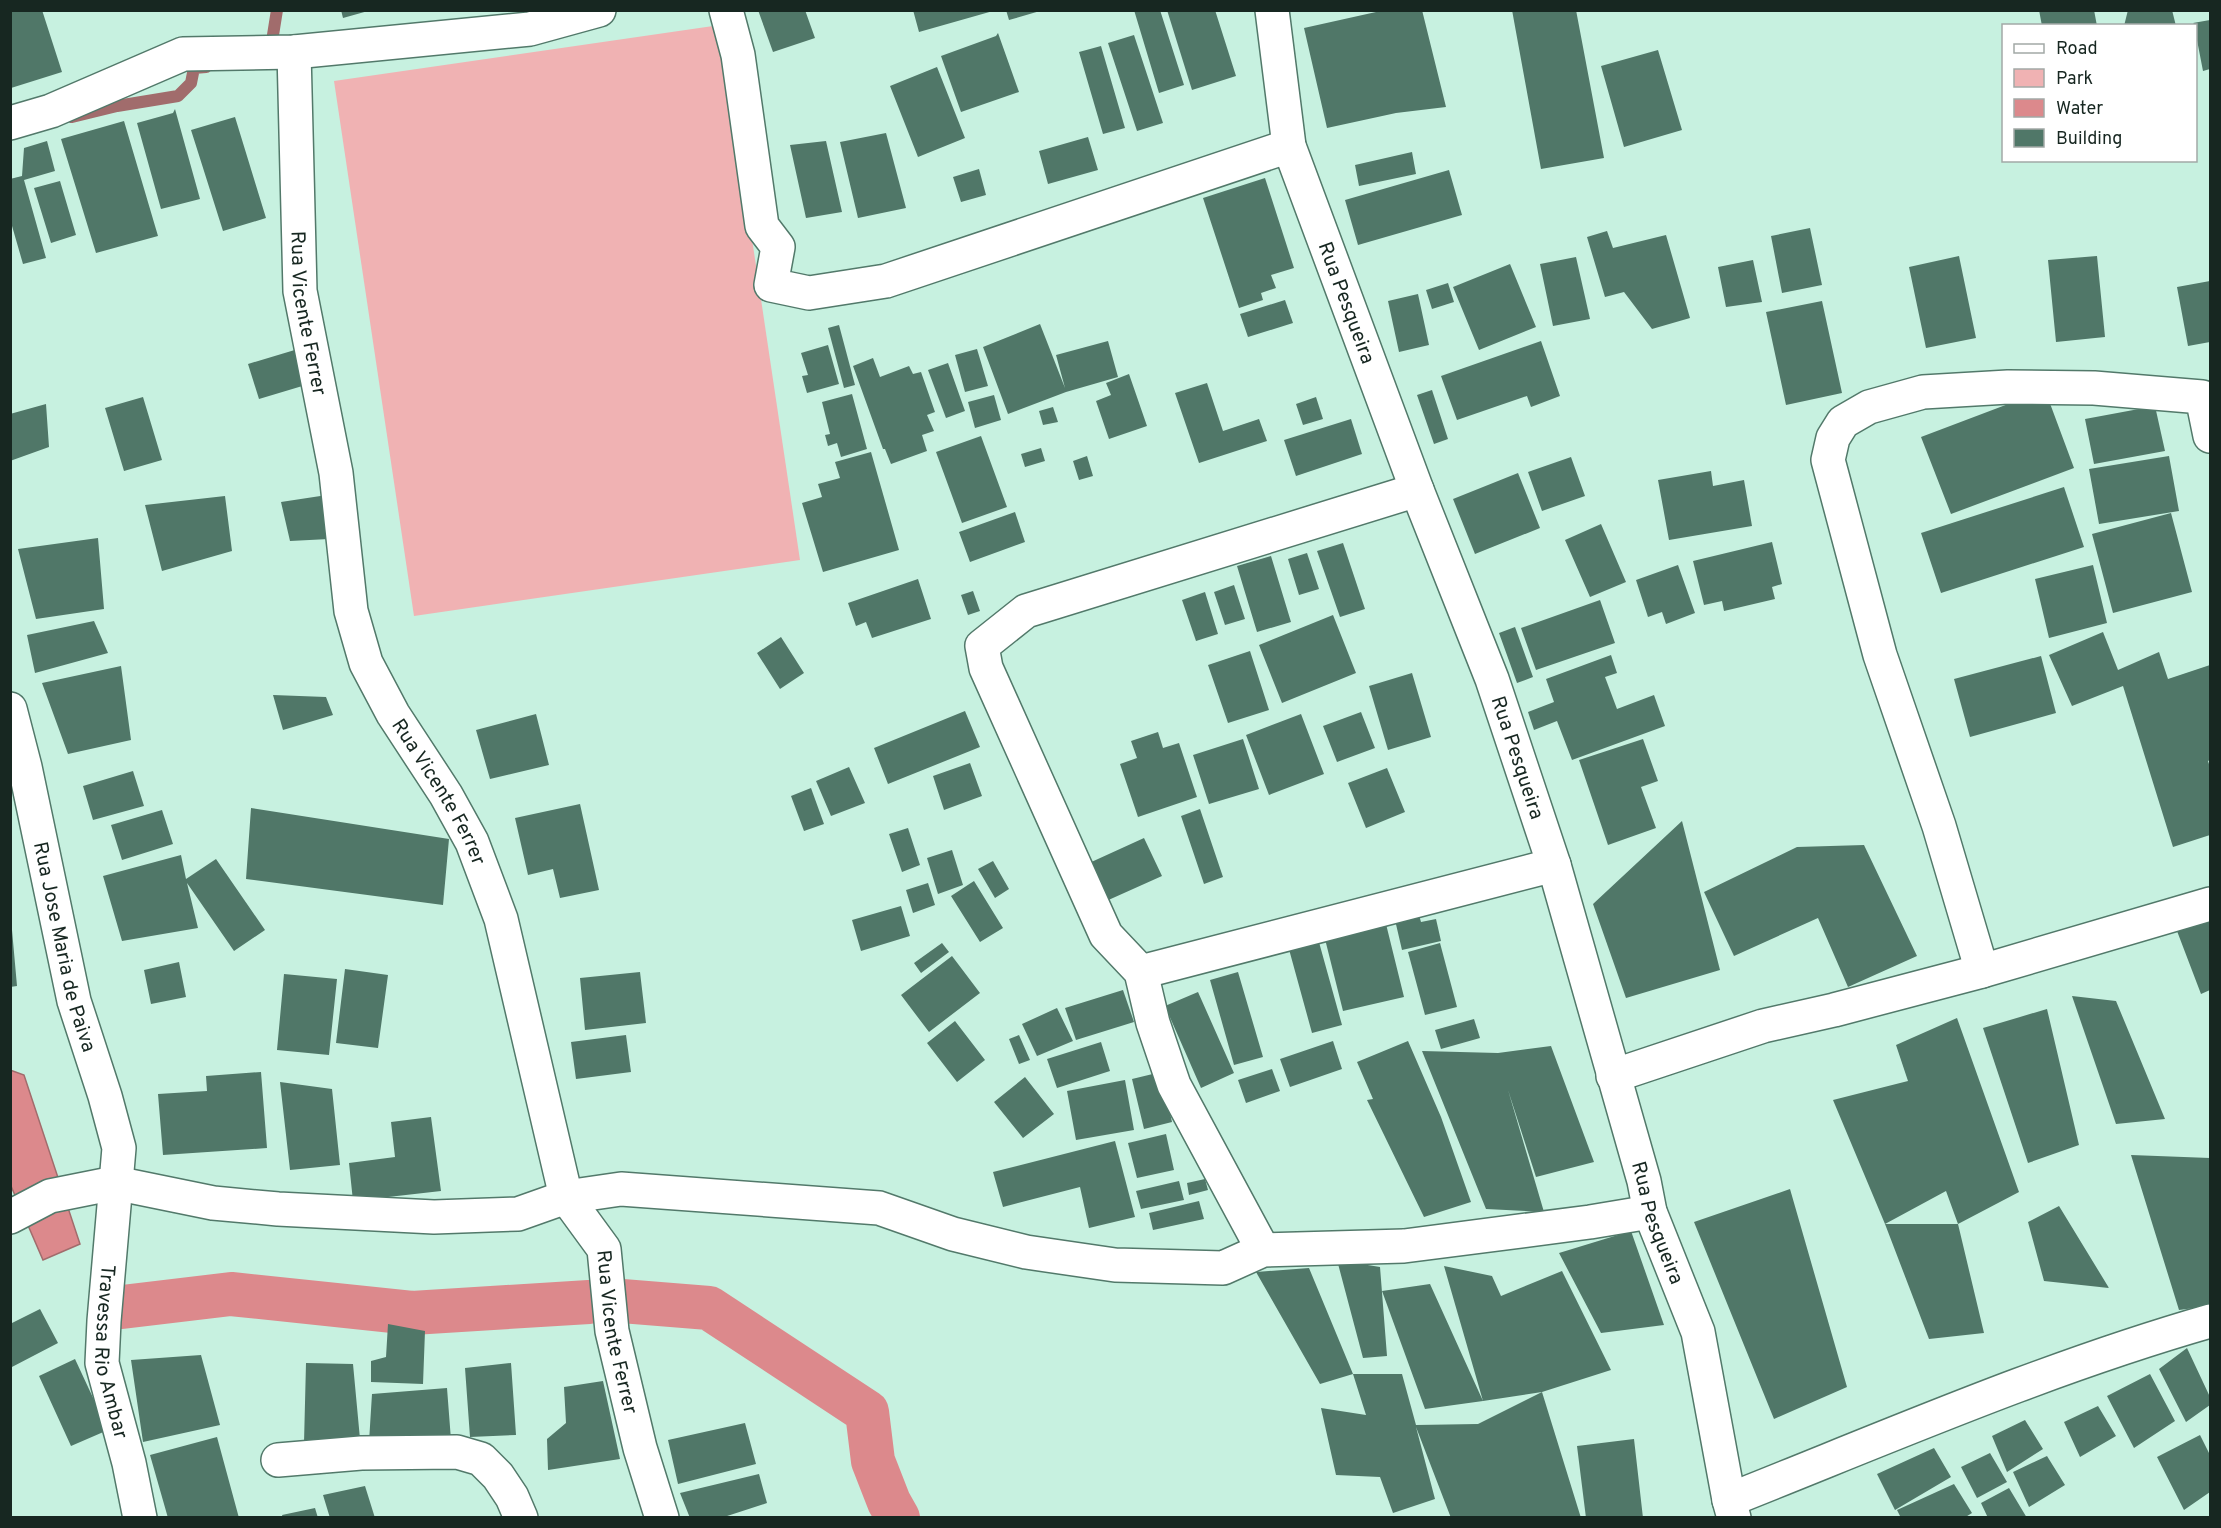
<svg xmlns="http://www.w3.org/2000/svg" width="2221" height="1528" viewBox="0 0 2221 1528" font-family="Overpass,sans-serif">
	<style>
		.green { fill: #f0b2b3 }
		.water { fill: #dc898c; stroke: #a16c6c; stroke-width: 1.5 }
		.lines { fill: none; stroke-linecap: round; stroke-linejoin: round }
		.stream { stroke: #a16c6c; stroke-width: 12 }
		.canal { stroke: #dc898c; stroke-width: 44 }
		.building { fill: #507768 }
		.minor-casing { stroke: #52796a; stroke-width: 36 }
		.minor { stroke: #fff; stroke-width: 33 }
		.labels { text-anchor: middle; stroke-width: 4.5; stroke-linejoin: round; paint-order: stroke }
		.street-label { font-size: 20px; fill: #172721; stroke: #fff }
	</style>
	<rect width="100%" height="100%" fill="#c7f1e0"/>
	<path class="green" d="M720,25L800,560L414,616L334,81Z"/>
	<path class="water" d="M10,1070L24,1075L80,1244L43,1260L11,1186Z"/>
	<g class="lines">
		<path class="stream" d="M273,51V35L277,10
			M72,117L117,106L178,96L191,83L194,68L206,67"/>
		<path class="canal" d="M622,1301L709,1308L867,1412L873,1461L889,1502L898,1518
			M122,1307L231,1294L412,1313L589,1302"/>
	</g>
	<path class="building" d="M42,10L62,72L11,88L10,11Z
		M341,10H368V11L343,18Z
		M758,10H805L815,38L773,52Z
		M913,10H993V11L919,32Z
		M1006,10H1040V11L1009,20Z
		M1134,10H1160L1184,85L1159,93Z
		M1167,10H1215L1236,76L1192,90Z
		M1385,10H1422L1446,107L1396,113L1327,128L1304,28Z
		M1512,10H1576L1604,158L1541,169Z
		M2039,10H2094L2097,26H2042Z
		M2128,10H2172L2176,26H2124Z
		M2210,20V69L2203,71L2196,35V26L2193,23Z
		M998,33L1019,92L961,112L941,56L996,36Z
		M1134,35L1163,123L1137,131L1108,43Z
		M1101,46L1125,128L1103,134L1079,52Z
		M1658,50L1682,130L1624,147L1601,66Z
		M937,67L965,138L918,157L890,86Z
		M175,109L200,199L161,209L137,123L173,113Z
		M235,117L266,218L223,231L191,130Z
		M124,121L158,236L96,253L61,139Z
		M886,133L906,208L858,218L840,142Z
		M1088,137L1098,170L1048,184L1039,151Z
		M47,141L55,171L24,180L46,258L23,264L10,219V179L22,176L24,148Z
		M826,141L842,212L806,218L790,145Z
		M1412,152L1416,174L1359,186L1355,165Z
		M979,169L986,195L961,202L953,177Z
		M1449,170L1462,215L1358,245L1345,200Z
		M1265,178L1294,268L1271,275L1276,288L1261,293L1263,300L1239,308L1203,198Z
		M60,181L76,235L51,243L34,188Z
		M1810,228L1822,285L1782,293L1771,236Z
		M1607,231L1613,248L1666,235L1690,318L1652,329L1624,292L1605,297L1587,237Z
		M1959,256L1976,338L1926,348L1909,267Z
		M2097,256L2105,337L2056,342L2048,260Z
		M1576,257L1590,319L1553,326L1540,264Z
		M1753,260L1762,302L1726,307L1718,267Z
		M1510,264L1536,327L1479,350L1453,287Z
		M2210,281V342L2188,346L2177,287Z
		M1448,283L1454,302L1432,309L1426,290Z
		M1418,294L1429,345L1399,352L1388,301Z
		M1285,300L1293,323L1248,337L1240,314Z
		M1822,301L1842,393L1786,405L1766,312Z
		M1040,324L1065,388L1056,355L1108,341L1118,377L1066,392L1008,414L983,347Z
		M839,325L855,385L844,388L828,328Z
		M1541,341L1560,396L1531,407L1527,396L1457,420L1441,376Z
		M828,345L839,384L807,393L802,376L808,375L801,353Z
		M298,349L309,384L259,399L248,364Z
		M977,349L988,386L965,392L955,355Z
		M873,358L880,377L909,366L913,374L921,372L935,412L927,415L934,431L922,435L927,451L891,464L885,449H883L853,366Z
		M948,363L965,411L946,418L928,370Z
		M1129,374L1147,426L1109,439L1096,401L1111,395L1106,383Z
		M1207,383L1223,431L1259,419L1267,441L1199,463L1175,393Z
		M1432,390L1448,439L1434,444L1417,395Z
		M2045,390L2074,468L1951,514L1921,437Z
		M852,394L867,449L841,457L837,443L828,446L825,435L830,434L822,402Z
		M994,395L1001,420L975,428L968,402Z
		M143,397L162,460L124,471L105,408Z
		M1316,397L1323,419L1303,425L1296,404Z
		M46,404L49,447L10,461V414Z
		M2155,406L2165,451L2094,464L2085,419Z
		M1053,407L1058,422L1043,425L1039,411Z
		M1351,419L1362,454L1296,476L1284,440Z
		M981,436L1007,507L962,523L936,452Z
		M1041,448L1045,461L1025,467L1021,454Z
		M871,452L899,550L823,572L802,503L822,497L818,484L840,478L835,462Z
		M1087,456L1093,476L1079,480L1073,461Z
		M2169,456L2179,511L2099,524L2089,469Z
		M1571,457L1585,496L1542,511L1528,472Z
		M1711,471L1713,486L1744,480L1752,526L1669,540L1658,480Z
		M1518,473L1540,528L1475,554L1453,499Z
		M2064,487L2084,547L1941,593L1921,533Z
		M327,495L329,539L290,541L281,502Z
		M225,496L232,551L162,571L145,505Z
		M1015,512L1025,542L970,562L959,532Z
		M2171,513L2192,592L2113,613L2092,534Z
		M1601,524L1626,582L1590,597L1565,540Z
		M98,538L104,609L36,619L18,549Z
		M1772,542L1782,584L1772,587L1775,599L1724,611L1722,601L1704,605L1693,561Z
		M1343,543L1365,609L1340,617L1317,551Z
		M1307,553L1319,589L1299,595L1288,559Z
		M1271,556L1291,622L1257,632L1237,566Z
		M1678,565L1695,613L1666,624L1662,612L1648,617L1636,580Z
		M2093,565L2107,623L2049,638L2035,579Z
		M918,579L931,619L872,638L866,622L856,626L848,603Z
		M1234,585L1245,619L1225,625L1214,592Z
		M973,591L980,611L968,615L961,595Z
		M1205,592L1218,634L1196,641L1182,600Z
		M1600,600L1615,643L1536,670L1521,628Z
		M1333,615L1356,673L1282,703L1259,645Z
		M94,621L108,653L35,673L27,635Z
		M1515,627L1533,677L1517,683L1499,633Z
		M2103,632L2118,670L2159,652L2168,679L2210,665V760L2208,761L2210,767V835L2173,847L2123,686L2072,706L2049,655Z
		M781,637L804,673L780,689L757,653Z
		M1250,651L1269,710L1228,723L1208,665Z
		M1611,655L1617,673L1605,677L1617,709L1654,695L1665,726L1572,760L1557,721L1534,730L1528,712L1554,702L1546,679Z
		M2041,656L2056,713L1970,737L1954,679Z
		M121,666L131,740L68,754L42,683Z
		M1412,673L1431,737L1388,750L1369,686Z
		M273,695L326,697L333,715L283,730Z
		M965,711L980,747L888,784L874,748Z
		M1361,712L1375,748L1337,762L1323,726Z
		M536,714L549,765L490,779L476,730Z
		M1301,714L1324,774L1269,795L1246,735Z
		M1158,732L1163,748L1179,743L1197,797L1138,817L1120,764L1137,758L1131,741Z
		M1243,739L1259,789L1209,804L1193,755Z
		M1643,739L1658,781L1641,787L1656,828L1608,845L1579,760Z
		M970,763L982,796L944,810L933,776Z
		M849,767L865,803L831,816L816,781Z
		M1387,768L1405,812L1366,828L1348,783Z
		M133,771L144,806L93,820L83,786Z
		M811,788L824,824L804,831L791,796Z
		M580,804L599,890L560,898L553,869L528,875L515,818Z
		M251,808L449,839L443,905L246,879Z
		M1200,809L1223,877L1204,884L1181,816Z
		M162,810L173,844L122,860L111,825Z
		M1682,821L1720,970L1626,998L1593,904Z
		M908,828L920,865L902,872L889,834Z
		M1144,838L1162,876L1104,902L1087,864Z
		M1864,845L1917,956L1848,987L1818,918L1734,956L1704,892L1797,847Z
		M952,850L963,885L938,894L927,858Z
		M181,855L186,879L216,859L265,930L234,951L187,883L198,928L122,941L103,876Z
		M993,861L1009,889L995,898L978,869Z
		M974,881L1003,928L980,942L951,896Z
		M928,883L935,905L913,913L906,890Z
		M901,906L910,936L861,951L852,920Z
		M1419,915L1421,922L1436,919L1441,941L1402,950L1395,920Z
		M2210,919V990L2201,994L2177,931Z
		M1386,924L1404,997L1343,1011L1325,939Z
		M10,930H12L17,986L10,987Z
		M1317,935L1342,1025L1312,1033L1287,942Z
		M942,943L949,952L921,973L914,963Z
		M1440,943L1457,1007L1425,1015L1408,952Z
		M952,956L980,993L929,1032L901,995Z
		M179,962L186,997L151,1004L144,970Z
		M345,969L388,975L378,1048L336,1043Z
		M640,972L646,1023L585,1030L580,978Z
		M1238,972L1263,1057L1234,1065L1210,980Z
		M284,974L337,979L329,1055L277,1050Z
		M1123,990L1134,1022L1076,1040L1065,1008Z
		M1198,992L1234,1073L1201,1088L1165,1006Z
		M2072,996L2116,1001L2165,1119L2116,1124Z
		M1057,1008L1073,1041L1037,1056L1022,1024Z
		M2047,1009L2079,1145L2028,1163L1983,1028Z
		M1957,1018L2019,1192L1958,1224L1946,1191L1885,1224L1833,1100L1908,1081L1896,1045Z
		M1474,1019L1480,1038L1441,1049L1435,1030Z
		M955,1021L985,1060L957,1082L927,1043Z
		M626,1035L631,1072L576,1079L571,1042Z
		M1019,1035L1030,1060L1019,1064L1009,1039Z
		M1333,1041L1342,1069L1290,1087L1280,1059Z
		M1408,1041L1441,1117L1471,1202L1424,1217L1367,1100L1373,1099L1357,1062Z
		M1101,1042L1110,1071L1057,1088L1047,1059Z
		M1551,1046L1594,1162L1536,1177L1508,1090L1544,1212L1486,1209L1422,1051L1498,1053Z
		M1272,1069L1280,1091L1246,1103L1238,1080Z
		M261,1072L267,1148L163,1155L158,1094L207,1091L206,1076Z
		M1161,1072L1172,1122L1144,1129L1132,1079Z
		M1025,1077L1054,1114L1023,1138L994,1102Z
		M1125,1080L1134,1130L1076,1140L1067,1091Z
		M280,1082L332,1089L340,1165L290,1170Z
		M431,1117L441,1191L353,1201L349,1163L395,1157L391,1122Z
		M1166,1134L1174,1170L1137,1178L1128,1143Z
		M1115,1141L1135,1217L1089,1228L1080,1187L1003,1207L993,1172Z
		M2131,1155L2210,1158V1306L2179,1310Z
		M1205,1179L1208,1190L1189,1195L1187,1183Z
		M1179,1181L1184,1200L1141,1209L1136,1191Z
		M1790,1189L1847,1387L1774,1419L1694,1222Z
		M1199,1201L1204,1219L1153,1230L1149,1213Z
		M2059,1206L2109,1288L2044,1281L2028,1222Z
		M1885,1224H1958L1984,1333L1929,1339Z
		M1631,1231L1664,1325L1601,1333L1559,1253Z
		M1337,1260L1380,1267L1387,1356L1363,1358Z
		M1444,1266L1492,1276L1501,1296L1562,1271L1611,1370L1542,1392L1581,1518H1451L1416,1427L1435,1499L1393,1513L1380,1477L1336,1475L1321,1408L1366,1415L1353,1374H1402L1416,1425L1478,1424L1542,1392L1483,1401Z
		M1309,1268L1353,1374L1320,1384L1256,1272Z
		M1430,1284L1483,1401L1425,1409L1382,1291Z
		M40,1309L58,1343L10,1368V1324Z
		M388,1324L425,1331L423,1384L371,1382V1361L386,1357Z
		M2187,1348L2210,1397V1405L2186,1422L2159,1369Z
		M201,1355L220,1425L143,1442L131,1360Z
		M75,1359L108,1430L71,1446L39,1376Z
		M306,1363L353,1364L360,1439L304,1443Z
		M511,1363L516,1435L470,1437L465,1368Z
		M2150,1374L2175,1421L2134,1448L2107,1396Z
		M603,1381L620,1459L548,1470L547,1439L566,1423L564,1387Z
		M447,1388L451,1440L369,1442L372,1394Z
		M2098,1406L2116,1436L2080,1457L2064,1422Z
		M2025,1420L2043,1449L2007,1472L1992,1436Z
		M745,1423L756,1464L678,1484L668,1440Z
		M2200,1435L2210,1455V1492L2184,1510L2157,1457Z
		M217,1437L239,1518H168L150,1455Z
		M1634,1439L1643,1518H1586L1577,1446Z
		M1934,1448L1951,1477L1895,1510L1877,1474Z
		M1990,1453L2007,1482L1977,1498L1961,1467Z
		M2047,1456L2065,1485L2029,1507L2013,1472Z
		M759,1474L767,1503L721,1518H690L680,1493Z
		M1954,1484L1972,1513L1964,1518H1901L1897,1510Z
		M365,1486L375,1518H330L323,1495Z
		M2009,1488L2027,1518H1988L1981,1503Z
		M315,1508L318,1518H283L282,1515Z"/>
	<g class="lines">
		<g class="minor-casing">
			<g id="minor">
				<path d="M726,10L738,55L762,226L778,247L771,285L809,293L886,281L1289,146"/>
				<path id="s1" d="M1272,10L1289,146L1417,490L1492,679L1554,865L1644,1181L1650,1212L1698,1332L1729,1500L1734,1518"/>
				<path id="s2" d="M294,52L300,291L336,473L351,611L366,663L393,714L446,795L472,842L501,919L566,1197L604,1249L612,1331L640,1448L662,1518"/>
				<path d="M10,123L51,111L183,54L294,52L530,29L599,10"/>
				<path id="s3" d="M10,709L25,767L74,1001L105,1096L119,1148L104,1321L102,1363L129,1463L140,1518"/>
				<path d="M1982,971L1939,826L1880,655L1828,460L1833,438L1843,422L1869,407L1923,392L2008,387L2094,388L2202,397L2210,436"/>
				<path d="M1141,972L1554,865"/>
				<path d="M1613,1076L1763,1026L1834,1010L1982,971L2210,904"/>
				<path d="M10,1217L50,1196L115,1183L213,1203L278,1209L434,1217L518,1214L566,1197L621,1189L879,1208L953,1234L1026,1252L1115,1265L1223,1268L1263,1250L1404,1246L1590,1222L1650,1212"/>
				<path d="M1263,1250L1174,1085L1153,1023L1141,972L1106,935L986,668L982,646L1026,611L1417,490"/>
				<path d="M278,1460L361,1453L457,1452L481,1459L498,1476L512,1497L521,1518"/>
				<path d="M1729,1500C1888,1437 2046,1368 2210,1321"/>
			</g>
		</g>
		<use href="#minor" class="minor"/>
	</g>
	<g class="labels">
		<g class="street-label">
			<text dy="7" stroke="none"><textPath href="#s1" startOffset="304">Rua Pesqueira</textPath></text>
			<text dy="7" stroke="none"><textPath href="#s2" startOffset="262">Rua Vicente Ferrer</textPath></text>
			<text dy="7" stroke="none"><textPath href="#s1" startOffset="790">Rua Pesqueira</textPath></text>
			<text dy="7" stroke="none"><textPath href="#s2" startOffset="766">Rua Vicente Ferrer</textPath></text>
			<text dy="7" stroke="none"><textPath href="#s3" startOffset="244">Rua Jose Maria de Paiva</textPath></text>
			<text dy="7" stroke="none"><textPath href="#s1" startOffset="1276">Rua Pesqueira</textPath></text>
			<text dy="7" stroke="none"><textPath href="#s2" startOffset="1342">Rua Vicente Ferrer</textPath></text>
			<text dy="7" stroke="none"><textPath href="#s3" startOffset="658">Travessa Rio Ambar</textPath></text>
		</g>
	</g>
	<rect width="2221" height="1528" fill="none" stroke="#172721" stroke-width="24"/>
	<rect x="2002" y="24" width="195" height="138" fill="#ffffff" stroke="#a2a9a6" stroke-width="1.5"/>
	<rect x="2014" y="44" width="30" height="9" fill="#ffffff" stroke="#a2a9a6" stroke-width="1.5"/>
	<text x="2056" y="54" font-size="18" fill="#172721">Road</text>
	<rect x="2014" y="69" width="30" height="18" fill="#f0b2b3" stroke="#a2a9a6" stroke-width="1.5"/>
	<text x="2056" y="84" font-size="18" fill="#172721">Park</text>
	<rect x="2014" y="99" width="30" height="18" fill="#dc898c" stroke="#a2a9a6" stroke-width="1.5"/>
	<text x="2056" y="114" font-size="18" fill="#172721">Water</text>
	<rect x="2014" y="129" width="30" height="18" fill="#507768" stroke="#a2a9a6" stroke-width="1.5"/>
	<text x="2056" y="144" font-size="18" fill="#172721">Building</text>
</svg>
